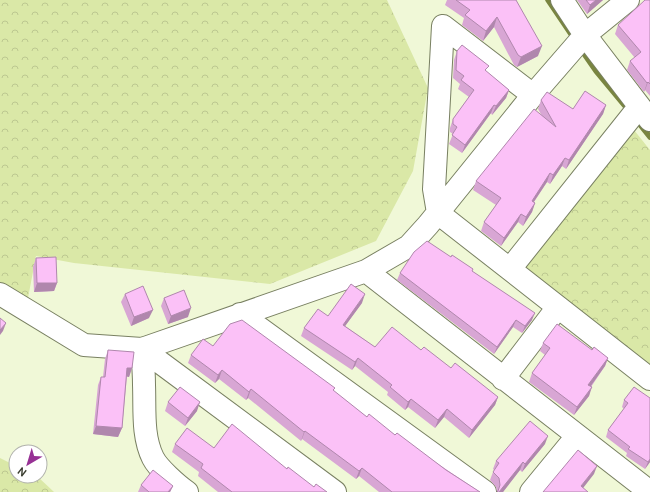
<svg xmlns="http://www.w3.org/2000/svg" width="650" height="492" viewBox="0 0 650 492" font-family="Overpass,sans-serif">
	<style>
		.forest { fill: url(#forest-crowns) }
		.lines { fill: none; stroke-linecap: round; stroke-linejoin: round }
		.stream { stroke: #798540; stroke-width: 5.5 }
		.minor-casing { stroke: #798062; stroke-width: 24 }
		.minor { stroke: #fff; stroke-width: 22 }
		.wall { fill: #d8a6d4 }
		.shaded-wall { fill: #b087ad }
		.building { fill: #fbc1f7; stroke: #b087ad }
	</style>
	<defs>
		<pattern id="forest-crowns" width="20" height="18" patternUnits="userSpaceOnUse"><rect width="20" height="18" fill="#dae8a7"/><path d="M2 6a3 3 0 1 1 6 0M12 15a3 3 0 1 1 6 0" fill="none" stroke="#bcc890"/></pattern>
	</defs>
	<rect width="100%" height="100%" fill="#f0f8d7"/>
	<path class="forest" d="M0,0H387L428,88L413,171L376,241L270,284L74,263L36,256L28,298L0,283Z
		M634,130L650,150V369L519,267Z
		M0,458L16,466V476H37L54,492H0Z"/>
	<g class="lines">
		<path class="stream" d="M548,0L575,40
			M580,48L596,71L630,112
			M638,122L650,137"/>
		<g class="minor-casing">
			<path id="minor" d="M562,0L585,35L650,120
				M533,95L443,26L434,189L438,213L650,379
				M510,269L639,107
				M366,271L650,492
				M0,294L84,345L142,349L366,271L409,246L428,225L533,95L585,35L628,0
				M240,314L485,492
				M142,349L335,492
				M142,349C143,361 144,373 144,385C145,409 142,436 153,458C158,468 177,485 187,492
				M503,379L558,307
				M531,492L577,436"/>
		</g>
		<use href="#minor" class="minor"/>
	</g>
	<path class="wall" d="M447,0H516L538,56L517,67L514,65L494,27L483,41L462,25L464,18L445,5Z
		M577,0H603L587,14Z
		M650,0V96L645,90L644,92L627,70L630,61L635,58L615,34L618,25Z
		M457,51L486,72L509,90L506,98L492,115L491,113L462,153L449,144L453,134L450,132V128L453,119L469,97L458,89L460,84L453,78L454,60Z
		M541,100L573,109L606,105L603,114L566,169L562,166L550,184L547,182L534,202L535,203L532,212L523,226L518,222L501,246L481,231L484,222L496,205L473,190L476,181L542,116L538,109Z
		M36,258L57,283L54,291L34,292L33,267Z
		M472,272L532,320L522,333L513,327L494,354L397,280L400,273Z
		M125,294L149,318L131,326L121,302Z
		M164,298L188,317L168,324L161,306Z
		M362,303L345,326L375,347L421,350L498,397L495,405L469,438L444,417L435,428L408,407L405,410L387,395L388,392L355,366L352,370L301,336L304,328L328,316Z
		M543,343L592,350L608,358L605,366L591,387L589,396L574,415L529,382L532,373L545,355L540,351Z
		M213,346L335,388L333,391L367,417L395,435L480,492H379L359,476L356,479L302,439L301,441L248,398L246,400L219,379L215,383L188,363L191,355Z
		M108,350L132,368L129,377L127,376L122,428L118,437L93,434L98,385L101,377H103L105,359Z
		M650,398V462L645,469L626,456L627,453L606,437L608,430L624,409L622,407L624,400Z
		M168,402L197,411L185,426L165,411Z
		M175,444L214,448L327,492H218L198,476L199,472L172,452Z
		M545,444L522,472L520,470L503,492H497L496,487L490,480L493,472L494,470L493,469L496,461Z
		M141,485L173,486L170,492H138Z"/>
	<path class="shaded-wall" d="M596,0H603L587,14L590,5Z
		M497,17L494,27L483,41L486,31Z
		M542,46L538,56L517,67L521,57Z
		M648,82L645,90L644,92L647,83Z
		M509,90L506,98L492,115L496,106Z
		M494,105L491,113L462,153L465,145Z
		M606,105L603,114L566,169L569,160Z
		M565,158L562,166L550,184L553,175Z
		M550,173L547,182L529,209L532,201Z
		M535,203L532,212L523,226L526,217Z
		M521,214L518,222L501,246L504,238Z
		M37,283H57L54,291L34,292Z
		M365,294L362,303L340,333L343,325Z
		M191,308L188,317L168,324L171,316Z
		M153,310L149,318L131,326L134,317Z
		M535,313L532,320L522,333L525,326Z
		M516,320L513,327L494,354L497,347Z
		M6,323L3,331L0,335V330Z
		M358,358L355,366L352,370L355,362Z
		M608,358L605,366L585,394L588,385Z
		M127,368H132L129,377L124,376Z
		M222,370L219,379L215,383L218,375Z
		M592,387L589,396L574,415L577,407Z
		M251,389L248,398L246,400L249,392Z
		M498,397L495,405L469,438L472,430Z
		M411,399L408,407L405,410L408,402Z
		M200,402L197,411L185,426L188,418Z
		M447,409L444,417L435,428L438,420Z
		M96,426L122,428L118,437L93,434Z
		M305,431L302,439L301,441L304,432Z
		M548,436L545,444L522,472L525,464Z
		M650,459V462L645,469L648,462Z
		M523,462L520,470L503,492H499Z
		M597,466L594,474L580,492L581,486Z
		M362,468L359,476L356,479L359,471Z
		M173,486L170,492H168Z"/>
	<path class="building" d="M456,0H516L542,46L521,57L518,55L497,17L486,31L465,15L470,10Z
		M586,0H596L590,5Z
		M645,0H650V84L648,82L647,83L630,61L641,52L618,25Z
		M462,45L489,66L485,70L509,90L496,106L494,105L465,145L452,135L457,127L453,124V119L474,90L461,80L464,76L456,70L457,51Z
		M585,91L606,105L569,160L565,158L553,175L550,173L532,201L535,203L526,217L521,214L504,238L484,222L501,198L476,181L534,109L556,127L541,100L547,92L573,109Z
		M427,241L451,257L452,255L473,269L472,271L535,313L525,326L516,320L497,347L400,273L414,252Z
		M56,257L57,283H37L36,258Z
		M351,284L365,294L343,325L375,347L392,327L421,350L424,347L451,368L455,363L498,397L472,430L447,409L438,420L411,399L408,402L390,387L392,385L358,358L355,362L304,328L318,309L328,316Z
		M143,286L153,310L134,317L125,294Z
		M184,290L191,308L171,316L164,298Z
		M0,318L6,323L0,330Z
		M242,320L335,388L333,390L367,417L369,414L395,435L397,433L446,470L480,492H392L362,468L359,471L305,431L304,432L251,389L249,392L222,370L218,375L191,355L203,339L213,346L230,324Z
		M557,324L592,350L594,347L608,358L588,385L592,387L577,407L532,373L550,348L543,343Z
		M108,350L134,352L132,368H127L122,428L96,426L101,377H105Z
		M180,387L200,402L188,418L168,402Z
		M634,387L650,398V459L648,462L628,449L630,447L608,430L628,403L624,400Z
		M530,421L548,436L525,464L523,462L499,492H497L498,491L500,485L499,478L493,472L499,463L496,461Z
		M232,424L287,469L288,467L314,487L316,484L327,492H232L201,468L203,464L175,444L187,428L214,448Z
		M578,450L597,466L581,486L588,492H543Z
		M153,470L173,486L168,492H149L141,485Z"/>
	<g transform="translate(28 464) rotate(218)"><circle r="19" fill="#ffffff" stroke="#b1b2ad"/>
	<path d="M0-3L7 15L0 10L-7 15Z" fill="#973195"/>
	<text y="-6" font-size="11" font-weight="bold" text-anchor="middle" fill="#3b3e31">N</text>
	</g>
</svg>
